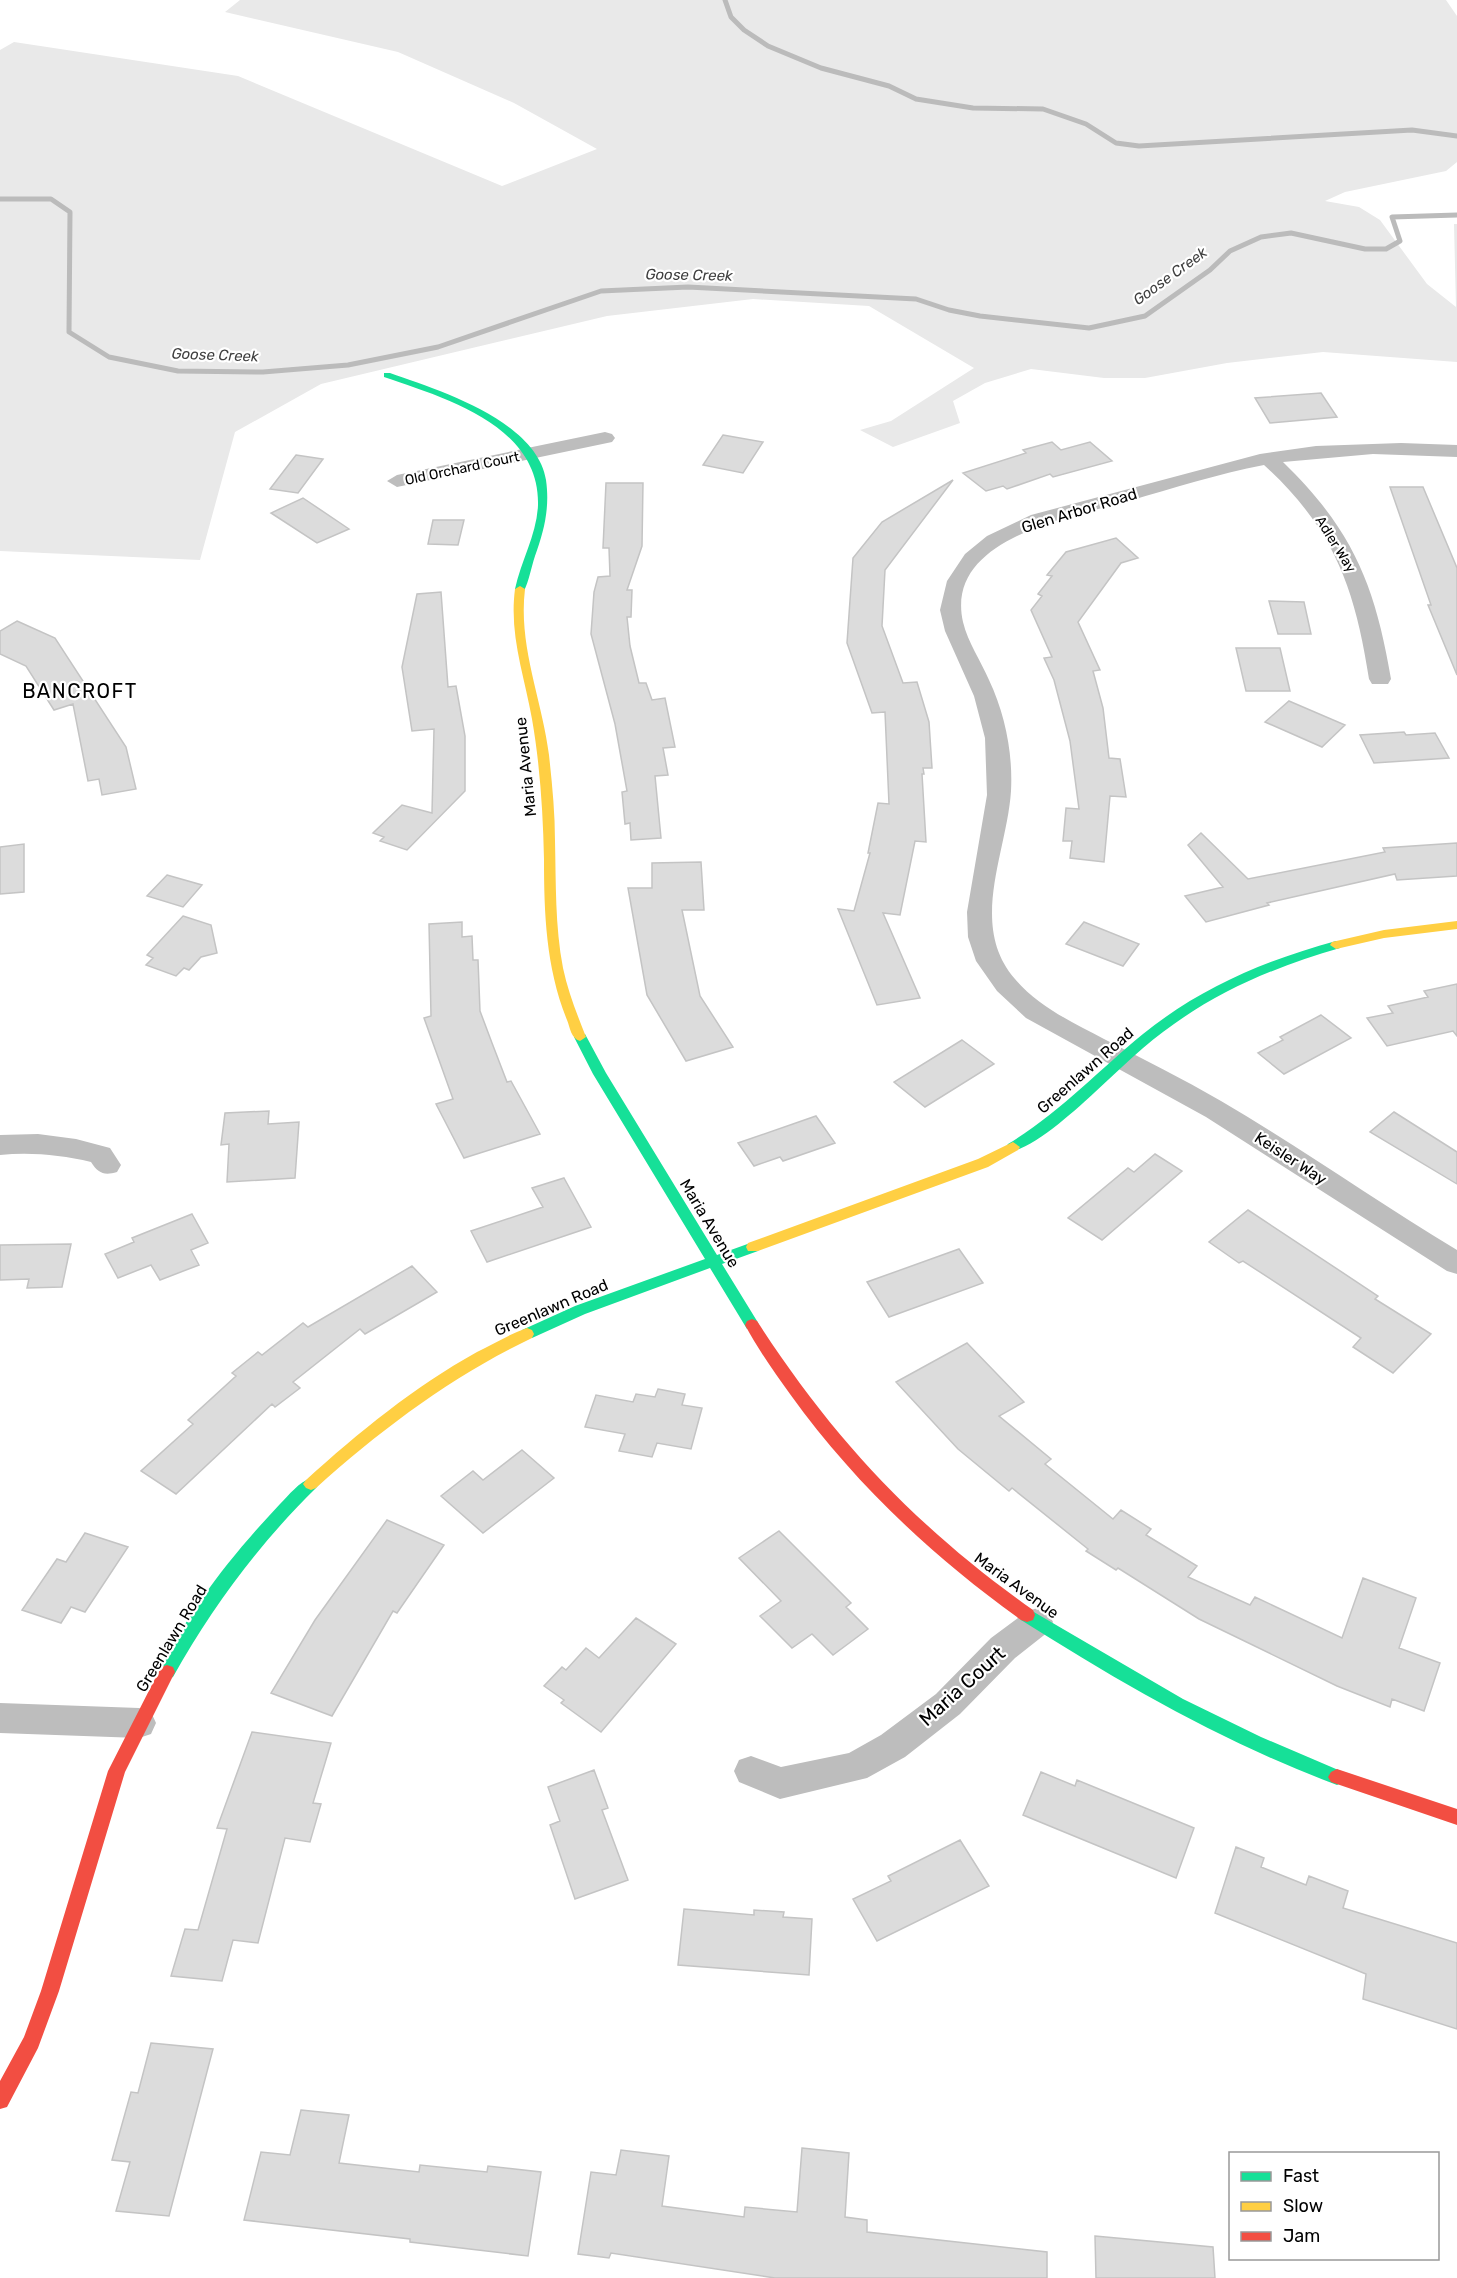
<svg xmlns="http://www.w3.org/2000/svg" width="1457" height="2278" viewBox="0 0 1457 2278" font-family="Rubik,sans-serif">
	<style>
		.green { fill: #e9e9e9 }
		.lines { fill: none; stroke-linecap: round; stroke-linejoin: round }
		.stream { stroke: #bbb; stroke-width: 5 }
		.building { fill: #dcdcdc; stroke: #c4c4c4; stroke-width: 1.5 }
		.street { fill: #bdbdbd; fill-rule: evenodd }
		.fast { fill: #16e098; fill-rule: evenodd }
		.slow { fill: #ffcf43; fill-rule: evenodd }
		.jam { fill: #f24e42; fill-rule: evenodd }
		.labels { text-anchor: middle; stroke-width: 4.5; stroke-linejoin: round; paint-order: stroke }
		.far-street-label { font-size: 14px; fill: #000; stroke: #fff }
		.far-water-label { font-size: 15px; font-style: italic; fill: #3f3f3f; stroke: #fff }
		.street-label { font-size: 16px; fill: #000; stroke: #fff }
		.quarter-label { font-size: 20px; letter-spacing: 1.5px; fill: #000; stroke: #fff }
		.near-street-label { font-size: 20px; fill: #000; stroke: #fff }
	</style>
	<rect width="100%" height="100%" fill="#fff"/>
	<path class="green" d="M240,0H1446L1457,16V162L1446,171L1345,192L1325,201L1359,207L1380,220L1427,284L1456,307L1454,224H1457V362L1323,352L1227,363L1145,378H1104L1031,369L985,383L953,401L960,423L893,447L860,430L891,421L974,368L869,306L753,299L607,316L321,384L235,432L200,560L0,551V50L14,42L238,76L502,186L597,149L514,103L398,52L225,12Z"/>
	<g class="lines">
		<path class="stream" d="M725,0L731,17L744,30L768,46L821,68L889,86L916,99L973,108L1043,109L1086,124L1116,143L1139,146L1412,130L1457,136
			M0,199H51L70,212L69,332L109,357L178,371L263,372L348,365L438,347L601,291L688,287L916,299L949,310L980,316L1089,328L1145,316L1210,270L1230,251L1261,237L1291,233L1365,249H1386L1400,241L1392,217L1457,215"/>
	</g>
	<path class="building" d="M1321,393L1337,417L1270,423L1255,398Z
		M723,435L763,442L743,473L703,465Z
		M1052,442L1061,450L1090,442L1112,461L1053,477L1050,474L1007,489L1003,486L986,491L963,473L1026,453L1023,450Z
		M296,455L323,459L298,493L270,489Z
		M953,480L885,570L882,626L903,683L917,682L929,722L932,768H923L924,774H922L926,842L915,841L900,915L883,913L920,998L877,1005L838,909L854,911L870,853H868L878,803L889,804L885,712L872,713L847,643L853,558L882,522Z
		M606,483H643L642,546L627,590H632L631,617H627L630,646L639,683H646L652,700L665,698L675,747L663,748L668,775L655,776L661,838L631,840L630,823L625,824L622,792L627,791L615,724L591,634L594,592L598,577L610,576L609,548H603Z
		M1390,487H1423L1457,568V675L1428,605H1431Z
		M303,498L349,529L317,543L271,513Z
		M433,520H464L458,545L428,544Z
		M1116,538L1138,558L1121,563L1078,622L1100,670L1093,671L1103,708L1109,758L1120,759L1126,797L1110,796L1104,862L1070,858L1072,841H1063L1066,808L1079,809L1070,741L1054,680L1044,658L1052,657L1031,610L1042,596L1038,594L1052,576L1047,575L1066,552Z
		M441,592L448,687L456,686L465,736V791L407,850L380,841L384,837L373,833L402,805L432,813L434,729L412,731L402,667L417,594Z
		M1269,601L1304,602L1311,634H1278Z
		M17,621L55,638L126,747L136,789L102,795L99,779L88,781L73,704L54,710L26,666L0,654V631Z
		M1236,648H1280L1290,691H1246Z
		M1289,701L1345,725L1322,747L1265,722Z
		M1404,732L1406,735L1435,733L1449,758L1374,763L1360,735Z
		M1201,833L1248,879L1385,852L1383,848L1457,843V876L1397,880L1395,874L1267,903L1269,905L1206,922L1185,896L1223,887L1188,845Z
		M24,844V892L0,894V847Z
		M701,862L704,910H682L700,996L733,1047L686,1061L647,995L628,888H652V863Z
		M167,875L202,885L183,907L147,896Z
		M183,916L211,925L217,953L201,957L189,970L184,968L176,976L146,965L153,958L147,955Z
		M462,922V937L472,936L473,960H478L480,1011L492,1043L507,1082L511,1081L540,1134L464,1158L436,1104L453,1099L424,1018L431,1016L429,924Z
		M1084,922L1139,944L1123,966L1066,944Z
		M1457,984V1036L1453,1031L1387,1046L1367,1018L1393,1013L1388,1006L1428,997L1424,991Z
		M1321,1015L1351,1038L1284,1074L1258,1053L1283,1040L1280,1037Z
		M962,1040L994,1064L925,1107L894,1082Z
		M269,1111L268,1124L299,1122L295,1178L227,1182L229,1144L221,1145L225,1113Z
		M1394,1112L1457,1152V1184L1370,1132Z
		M816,1116L835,1143L783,1161L780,1157L754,1166L738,1143Z
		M1155,1154L1182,1171L1102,1240L1068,1218L1128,1168L1134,1172Z
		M564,1178L591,1227L487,1262L471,1231L543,1207L532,1188Z
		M1248,1210L1378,1296L1375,1299L1431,1334L1393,1373L1353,1347L1361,1338L1243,1261L1239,1263L1209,1242Z
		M192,1214L208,1243L191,1250L199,1265L160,1280L151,1265L118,1278L105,1254L134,1242L132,1238Z
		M71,1244L62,1287L27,1288L29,1279L0,1280V1245Z
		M959,1249L983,1283L889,1317L867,1282Z
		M412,1266L437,1292L365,1334L360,1329L293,1382L300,1388L275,1407L272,1404L176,1494L141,1471L193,1424L188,1420L236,1376L232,1373L258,1352L262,1355L303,1323L308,1327Z
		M967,1343L1024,1402L999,1416L1051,1459L1045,1464L1113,1519L1121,1510L1151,1529L1146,1535L1197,1566L1188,1577L1250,1605L1255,1597L1342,1638L1363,1578L1416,1598L1399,1648L1440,1663L1424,1711L1392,1699L1390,1707L1337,1686L1199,1619L1118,1568L1116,1570L1086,1551L1088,1549L1012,1488L1009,1491L958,1449L896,1382Z
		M658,1389L685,1394L682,1405L702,1408L691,1449L657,1443L652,1457L619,1451L625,1434L585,1427L596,1395L633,1402L636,1394L655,1397Z
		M522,1450L554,1478L483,1533L441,1496L473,1471L483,1480Z
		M387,1520L444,1545L397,1613L393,1611L332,1716L271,1693L315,1620Z
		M779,1531L851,1603L846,1607L868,1629L833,1655L812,1634L792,1648L760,1616L781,1601L739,1558Z
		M85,1533L128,1547L85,1612L71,1607L61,1623L22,1610L57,1559L66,1562Z
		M636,1618L676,1644L601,1732L561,1703L564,1700L544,1686L562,1667L566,1670L586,1648L599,1658Z
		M252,1732L331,1743L313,1803L321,1804L310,1842L285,1838L258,1943L233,1940L222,1981L171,1976L185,1929L198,1930L227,1829L217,1828Z
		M594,1770L608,1808L602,1810L628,1880L575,1899L550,1825L560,1821L548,1787Z
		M1041,1772L1075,1786L1077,1780L1194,1828L1176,1878L1023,1815Z
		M960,1840L989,1886L877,1941L853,1899L891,1881L888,1876Z
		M1236,1847L1264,1858L1261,1867L1306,1885L1309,1876L1348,1891L1343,1908L1457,1943V2029L1363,1999L1366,1974L1215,1913Z
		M684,1909L754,1915V1910L784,1912L783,1917L812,1919L809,1975L678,1965Z
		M151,2043L213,2049L169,2216L116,2211L130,2162L112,2160L131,2092L138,2093Z
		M301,2110L349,2115L339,2163L419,2172L420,2165L487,2172L488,2166L541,2172L528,2256L410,2242V2239L244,2220L261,2152L290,2155Z
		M802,2148L849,2153L845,2217L867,2220V2232L1047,2252V2278H775L611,2253L609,2258L578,2254L591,2172L616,2175L621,2150L669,2156L662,2206L744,2217L745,2207L797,2212Z
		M1095,2236L1213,2247L1215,2278H1096Z"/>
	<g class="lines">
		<path class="street" d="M605,432L612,434L615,438L612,442L397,487L387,481L397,475Z
			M1401,443L1457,445V457L1373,454L1283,462C1353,530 1375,585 1391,679L1388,684H1372L1369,679C1355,588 1334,529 1264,465C1218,474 1173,488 1129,501C1073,517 944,537 963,622C968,643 981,661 989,680C1005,714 1013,753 1011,791C1007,853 968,925 1015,979C1039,1007 1072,1022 1104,1039C1143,1059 1183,1079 1221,1101C1301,1148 1377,1202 1457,1250V1274L1447,1271L1206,1117L1026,1018L997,991L976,961L968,937L967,912L987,795L985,738L974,696L945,631L940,610L947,581L965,554L987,536L1031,515L1260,454L1316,446Z
			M38,1134L76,1139L110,1148L121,1165L117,1172C104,1176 98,1173 91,1162C61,1155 31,1152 0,1155V1135Z
			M1037,1608L1048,1612L1053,1622L1048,1632L1015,1658L960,1714L905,1757L867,1778L780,1799L739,1782L734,1771L739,1760L751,1756L781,1767L849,1753L881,1735L936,1694L991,1638L1026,1612Z
			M0,1703L139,1708L151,1712L156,1723L151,1734L139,1738L0,1733Z"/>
		<path class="fast" d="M384,373H390C439,390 537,421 546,480C550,508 544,531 535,556C531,568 529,581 524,591L520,592L515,589C521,561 537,534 538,505C540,425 445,398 384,377Z
			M1336,941L1342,945L1340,948C1281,965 1224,988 1174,1024C1145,1044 1120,1069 1094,1093C1080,1106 1026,1156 1008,1150L1006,1147L1008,1144C1059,1113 1098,1071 1143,1034C1200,988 1266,960 1336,941Z
			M580,1033L585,1034L606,1073L717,1255L753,1242L758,1243L760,1247L758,1251L722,1264L757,1321L759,1325L757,1329H747L710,1268L585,1314L532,1338H522L520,1334L522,1330L575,1306L705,1259L593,1074L574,1037Z
			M311,1478L316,1480L319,1484L316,1488C259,1544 212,1607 173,1677L167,1679L161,1677L159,1672C188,1610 233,1554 280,1504C289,1495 299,1482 311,1478Z
			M1027,1608L1183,1699L1261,1737L1343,1772L1346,1777L1343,1782L1337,1785C1225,1743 1122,1684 1021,1620L1019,1615L1021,1610Z"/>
		<path class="slow" d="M520,586L525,589C518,646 542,699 549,755C552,783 555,812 555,841C556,883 555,926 563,968C568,992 577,1014 586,1037L580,1041C571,1039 570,1027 567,1020C546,968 544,914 544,859C543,812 540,765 532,719C524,674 509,635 515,589Z
			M1457,921V929L1384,938L1336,949L1330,945L1332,942L1384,930Z
			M1013,1142L1020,1147L1018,1150L988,1167L758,1251H748L746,1247L748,1243L978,1159Z
			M527,1328L532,1330L534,1334L532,1338C451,1377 383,1428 316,1488L311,1490L306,1488L303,1484L306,1480C359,1432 414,1387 477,1352C493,1344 510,1334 527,1328Z"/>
		<path class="jam" d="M752,1319L757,1321C834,1440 917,1528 1033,1610L1035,1615L1033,1620L1027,1622L1021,1620C932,1556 854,1483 790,1394C774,1372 758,1349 745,1325L747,1321Z
			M167,1665L173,1667L175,1672L125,1772L59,1991L38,2048L7,2107L0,2109V2081L24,2037L41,1991L108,1771L161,1667Z
			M1337,1769L1457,1809V1825L1331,1782L1328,1777L1331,1772Z"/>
	</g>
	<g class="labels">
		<g class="far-street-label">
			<text transform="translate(462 468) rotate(-12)" y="5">Old Orchard Court</text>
			<text transform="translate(1336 544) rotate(58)" y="5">Adler Way</text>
		</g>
		<g class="far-water-label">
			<text transform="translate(689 275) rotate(1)" y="5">Goose Creek</text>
			<text transform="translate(1170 276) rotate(-36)" y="5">Goose Creek</text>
			<text transform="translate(215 355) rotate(2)" y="5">Goose Creek</text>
		</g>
		<g class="street-label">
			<text transform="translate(1079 510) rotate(-17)" y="6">Glen Arbor Road</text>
			<text transform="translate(525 767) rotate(-96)" y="6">Maria Avenue</text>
			<text transform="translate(1085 1070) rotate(-41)" y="6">Greenlawn Road</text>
			<text transform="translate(1291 1158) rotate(33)" y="6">Keisler Way</text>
			<text transform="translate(710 1223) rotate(59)" y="6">Maria Avenue</text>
			<text transform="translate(551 1307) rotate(-23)" y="6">Greenlawn Road</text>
			<text transform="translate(1017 1585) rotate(36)" y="6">Maria Avenue</text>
			<text transform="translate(171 1638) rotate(-59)" y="6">Greenlawn Road</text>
		</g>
		<g class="quarter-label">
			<text x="80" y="698">BANCROFT</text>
		</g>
		<g class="near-street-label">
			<text transform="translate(962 1686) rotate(-42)" y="7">Maria Court</text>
		</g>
	</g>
	<rect x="1229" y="2152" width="210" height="108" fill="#ffffff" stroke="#999999" stroke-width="1.5"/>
	<rect x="1241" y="2172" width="30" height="9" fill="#16e098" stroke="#999999" stroke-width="1.5"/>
	<text x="1283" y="2182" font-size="18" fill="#000000">Fast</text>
	<rect x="1241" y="2202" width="30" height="9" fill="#ffcf43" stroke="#999999" stroke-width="1.5"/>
	<text x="1283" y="2212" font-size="18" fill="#000000">Slow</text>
	<rect x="1241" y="2232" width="30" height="9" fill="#f24e42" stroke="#999999" stroke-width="1.5"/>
	<text x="1283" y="2242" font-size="18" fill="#000000">Jam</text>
</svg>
